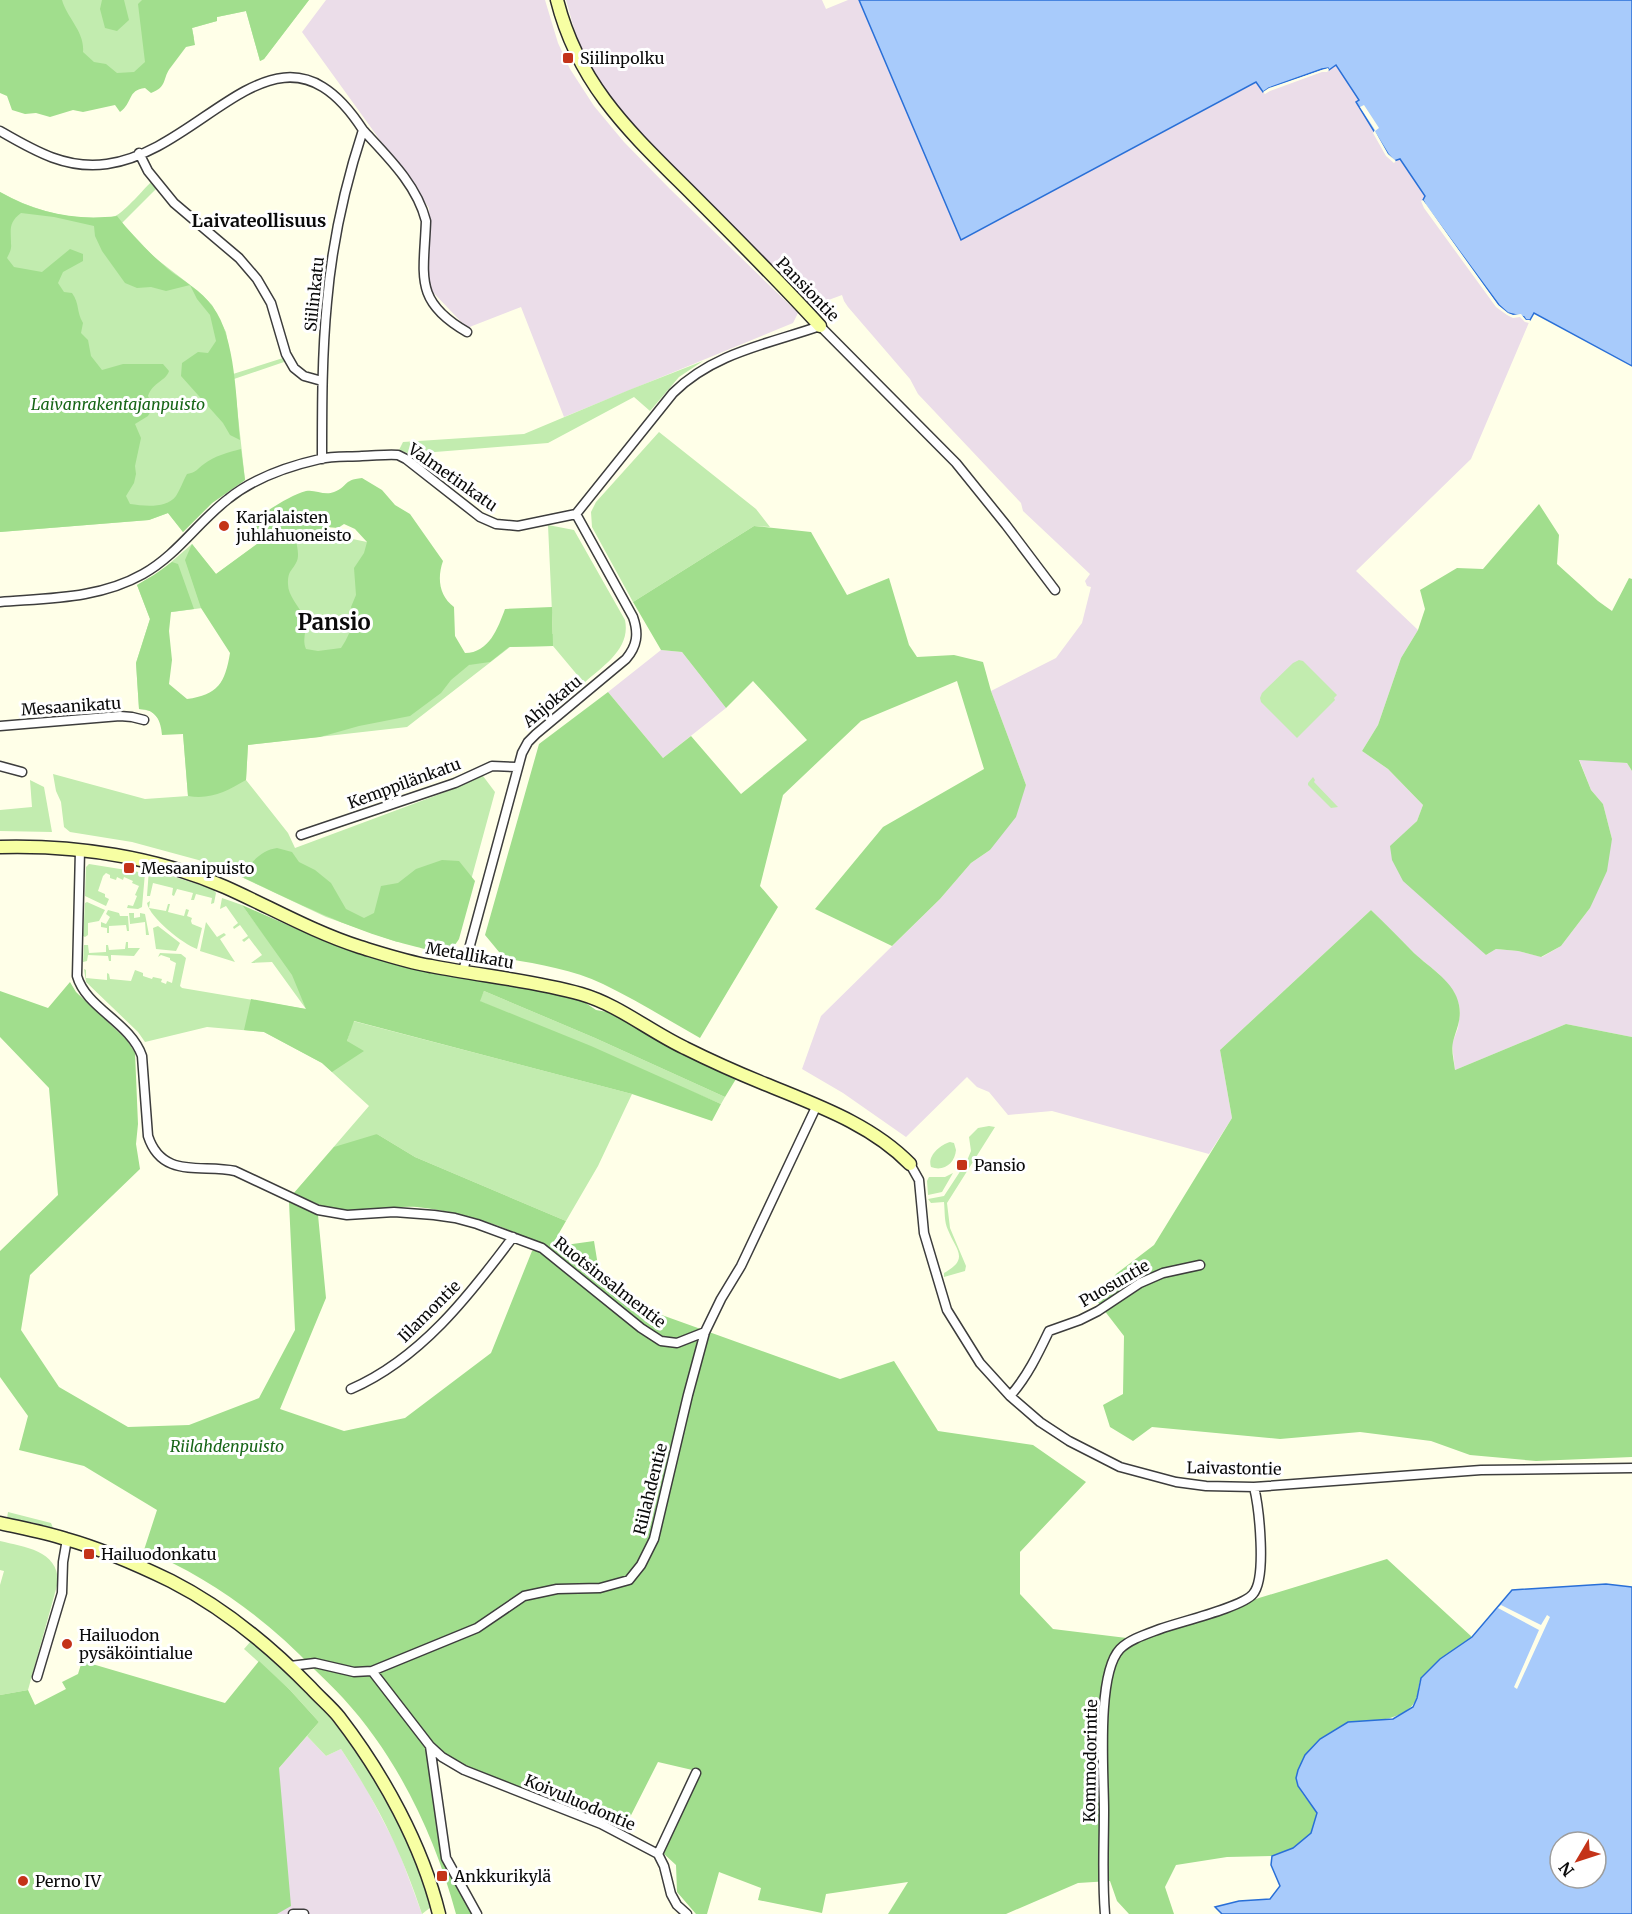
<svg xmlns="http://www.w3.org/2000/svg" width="1632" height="1914" viewBox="0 0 1632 1914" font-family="Merriweather,serif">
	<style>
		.industrial { fill: #ebdde9 }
		.green { fill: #c2ecaf; fill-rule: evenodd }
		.forest { fill: #a1de8d; fill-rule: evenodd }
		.water { fill: #a8cbfb; stroke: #296fd7; stroke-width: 1.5; fill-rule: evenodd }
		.pier { fill: #ffffe8 }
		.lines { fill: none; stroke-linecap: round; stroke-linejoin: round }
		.street-casing { stroke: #3d3d3d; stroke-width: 11 }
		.secondary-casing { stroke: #2c2c2c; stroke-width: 15 }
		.street { stroke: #fff; stroke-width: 8 }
		.secondary { stroke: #f7ffa3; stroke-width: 12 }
		.poi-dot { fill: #c43319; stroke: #fff; stroke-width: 2 }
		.labels { text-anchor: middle; stroke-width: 6; stroke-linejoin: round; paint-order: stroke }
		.poi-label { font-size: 16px; fill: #0a0a0a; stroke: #fff; text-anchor: start }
		.street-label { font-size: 16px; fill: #0a0a0a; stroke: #fff }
		.park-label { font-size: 16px; font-style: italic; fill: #176617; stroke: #fff }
		.neighbourhood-label { font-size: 18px; font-weight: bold; fill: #0a0a0a; stroke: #fff }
		.district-label { font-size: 22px; font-weight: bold; fill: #0a0a0a; stroke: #fff }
	</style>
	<rect width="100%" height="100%" fill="#ffffe8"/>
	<path class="industrial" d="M326,0H545L558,43L570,69L594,106L624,142L670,189L798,313L793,323L564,417L521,307L467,328L427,286L429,208L302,32Z
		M566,0H822L826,9L848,0H859L961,240L1257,82L1262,92L1336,65L1360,100L1357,103L1396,161L1399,159L1425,196L1521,314L1526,320H1530L1471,459L1356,571L1418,630L1401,658L1378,725L1362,751L1388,769L1423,805L1417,821L1391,846L1486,955L1496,949L1518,951L1542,957L1561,946L1590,908L1612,839L1603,804L1591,790L1579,759L1627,763L1632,771V1037L1566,1024L1455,1070L1452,1044L1458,1028L1460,1012L1459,1005L1454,992L1439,974L1416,955L1371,910L1220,1050L1232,1118L1209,1154L1052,1111L1008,1115L989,1092L977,1087L967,1077L906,1137L843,1093L802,1069L821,1016L940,899L971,863L990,850L1026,785L991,691L1056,658L1082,623L1091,587L1087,586L1085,581L1090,574L1023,511L1021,503L918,394L910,379L848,307L844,301L842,295L815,305L754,249L655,151L613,102L591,71L575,32Z
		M661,650L682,652L726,708L663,758L608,692Z
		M307,1736L326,1756L341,1749L366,1788L398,1849L422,1914H242L279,1768Z"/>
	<path class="green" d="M0,0H309L264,59L260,61L246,11L217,17V21L192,28L194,38L126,93Z
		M151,182L156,189L122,223L154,257L198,291L212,305L226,332L233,374L283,358L284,362L234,379L245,480L212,503L183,532L168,513L149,520L0,532V192C31,209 63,219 99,218C104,218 113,218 117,215C126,210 143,190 151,182Z
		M703,361L679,377L650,411L634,397L548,443L410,454L399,450L403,442L524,434L629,390Z
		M659,432L756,509L770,527L754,526L633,602L592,527L591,512L596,502Z
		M548,525L574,530L625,620C631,649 603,666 584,683L553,646L510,647L407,727L248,745L246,780L288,833L295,848L448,791L483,776L495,792L455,939L397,942L326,917L235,874L202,861L132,842L70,832L64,827L61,802L56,791L53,774L145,799L188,796L183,733L157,717L151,711L139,709L136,663L150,619L137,585L162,570L192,544L216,574L261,541L295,527L367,542L469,665L505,636L553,634ZM217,606L245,685L184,708L165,691V613Z
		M1299,660L1303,661L1337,695L1334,698L1335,700L1297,738L1261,702L1260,698L1262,693L1293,663Z
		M1313,777L1315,780L1314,782L1338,807L1331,808L1308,785V783Z
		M30,780L44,787L52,832L0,831V810L32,807Z
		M89,864L145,873L142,907L138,909L127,908L128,905L133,906L137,896L135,895L139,886L132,883L133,881L124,877L123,880L117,877L116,880L110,878V875L106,873L103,876L98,891L105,894V897L109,899L106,906L85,896L86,867Z
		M149,869L213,889L216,893L214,903L211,904L212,898L196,894L194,900H191L193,893L177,889L174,896L172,895L173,888L153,883L150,896H147Z
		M222,898L242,905L354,1057L347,1041L353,1021L632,1094L598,1166L566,1221L415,1157L377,1134L308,1200L294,1193L369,1106L322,1063L264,1032L207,1027L145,1042L138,1032L86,982L84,969L86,970V978L107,980V973L109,974L110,979L131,981L135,970L143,973V976L152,979L153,977L162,979L161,982L166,984L167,981L172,983L176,963L170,960V958L161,955L158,957L160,953L181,954L186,958L180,986L182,988L306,1009L272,962L251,963L262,955L249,938L244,942L242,940L248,936L240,925L234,929L233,927L238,923L226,906L220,909Z
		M150,901L149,908L166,911L168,904H170L168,912L184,916L186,909L189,910L187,916L192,918L191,921L192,924L202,928L197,949C183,944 150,918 147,903Z
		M87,902L105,910L99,921L88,923V935L85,937L83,936L85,903Z
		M108,910L119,913L120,916H128L129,931H127L126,925L109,926V933H107V928L101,927V922L106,924L110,917L106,914Z
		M129,913H134V918L140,917V913L145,914L149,935H146L145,922L130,924Z
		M206,922L217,937L224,933L226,935L220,939L235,962L200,951Z
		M158,926L180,943L176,951L156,949L153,928Z
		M126,942H128V948H140L134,956L111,955V961H109L108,956L88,955L87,961L83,962L84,945H88L89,953L106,952V945H108L109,950L125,949Z
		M484,991L595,1038L725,1097L721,1104L479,1001Z
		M989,1126L995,1127L947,1203L950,1228L966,1266L965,1271L944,1277V1273C970,1259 956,1250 948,1230C944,1222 945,1211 944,1202L931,1203L928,1199L944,1196L961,1170L965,1169L968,1165L966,1163L971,1151L969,1137L978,1128Z
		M950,1142L954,1143L956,1150C955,1163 944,1172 931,1167C927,1156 940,1145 950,1142Z
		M953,1173L942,1192L928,1195L927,1181L929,1177H945Z
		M8,1512L51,1523L53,1528L31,1522L30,1525L10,1520L7,1518Z
		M0,1541C24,1547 58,1550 58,1582L28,1690L0,1695V1585L4,1571L0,1570Z
		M251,1641C267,1655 285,1668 300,1683C344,1730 381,1784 407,1842C417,1864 426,1884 431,1907L422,1914C401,1850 378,1805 341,1749L326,1756L307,1736L319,1722L290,1690L244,1649Z"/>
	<path class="forest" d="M0,0H62C67,18 85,32 83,52L94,62L106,64L117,73L134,72L145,62L138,4L142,0H309L264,59L260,61L246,11L217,17V21L192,28L195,45L186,47C181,54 176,60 171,67C162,78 168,87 151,93L145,88C127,90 133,103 120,112L115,105L83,112L73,110L50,117L36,113L25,114L12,110L7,96L0,93Z
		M102,0H124L129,20L117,31L105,28L100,9Z
		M0,192C37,213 75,221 117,216C132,235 149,253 168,269C183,281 201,290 213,307C236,338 236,401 240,440L230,435L223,423L181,376L182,363L198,352L208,353L216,341L210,315L197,299L190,285L166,291L151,287L137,288L125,283L102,251L95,236L94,226L54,217L21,213C8,223 11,229 11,244C12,249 9,254 7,258L14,267L42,272L70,249L83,254V261L63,272L58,283L64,292L72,293C80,304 76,311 83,323L81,333L88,340L91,356L102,370L123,364H163L169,371C166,381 153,382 148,396L153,407L148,416L135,424L141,438L135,466L136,474L134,483L126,496L130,504C144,506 166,509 176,496C180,490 183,481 187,474C197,472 196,470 204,464C214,456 229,452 241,449L245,480L212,503L183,532L168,513L149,520L0,532Z
		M362,478L382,490L395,505L410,514L443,561C437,578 439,596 454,607L455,636L465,653C489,653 498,628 505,609L552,607L553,646L509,647L490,662L469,665L451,680L441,693L410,716L359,726L320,737L248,745L246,780C227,791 211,800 188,796L183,734L162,735C161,721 156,709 139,709L136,663L150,619L137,585L154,575L172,562L178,564L194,609L171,612L169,631L172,660L169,684L187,699C218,695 225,683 230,653L201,608L185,560L192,544L216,574L261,541L247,523C264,514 289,495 306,491C315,489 324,496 334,492C348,487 342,480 362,478ZM344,524L355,529L367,542L364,553L354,568L356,595L351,607C356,621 349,636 341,648L318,651L306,649C301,638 309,628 304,617C299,606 288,596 288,584C288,571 291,572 296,563C300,556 297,547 296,540C308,537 320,539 326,527L338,528Z
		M1539,504L1559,535L1557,564L1598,601L1612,611L1629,578L1632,579V771L1627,763L1579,760L1591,790L1603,804L1612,839L1607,871L1590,908L1561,946L1541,957L1518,951L1496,949L1486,955L1403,881L1392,860L1390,846L1417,821L1423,805L1388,769L1362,751L1378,725L1401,658L1418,630L1425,609L1420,590L1457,568L1483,569Z
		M754,526L811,532L847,595L889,578L909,645L917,657L954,655L983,662L991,691L1026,785L1016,817L990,850L971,863L940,899L892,946L815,909L883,827L984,769L957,681L861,721L783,795L760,886L778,907L700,1038C668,1020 636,1000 603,984C572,969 537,964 504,958L485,935L539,744L608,692L663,758L691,736L741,794L807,740L753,681L726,708L682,652L661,650L633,602Z
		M277,848L292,852L299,862L315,870L331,883L346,909L364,918L374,913L381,886L398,883L416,869L442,860L459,861L475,881L459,939C455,945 452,949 445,951C435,953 422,948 413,946C353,931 300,904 244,878L243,872C253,861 262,850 277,848Z
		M242,905L324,941L399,965L507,983L580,999L596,1010L613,1013L682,1053L736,1079L725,1097L595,1038L484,991L480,1001L591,1046L721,1104L712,1121L632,1094L354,1021L347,1041L364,1051L332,1072L322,1063L264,1032L244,1030L251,999L306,1009L292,975Z
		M1371,910C1386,924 1400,939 1414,953C1430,968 1455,982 1459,1005C1462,1019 1456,1030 1453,1042C1451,1050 1454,1061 1455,1070L1566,1024L1632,1037V1457L1536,1461L1470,1455L1431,1441L1360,1432L1280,1439L1152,1427L1133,1441L1110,1427L1103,1405L1123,1394L1124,1336L1097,1301L1116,1274L1154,1245L1232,1118L1220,1050Z
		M70,982L76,992L127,1040L135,1053L138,1124L136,1144L140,1169L30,1275L21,1330L59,1387L128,1427L189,1425L259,1398L295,1330L289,1202L318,1215L326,1298L280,1409L344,1431L405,1418L491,1353L532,1251L544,1247C505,1225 462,1212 417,1207C391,1205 363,1214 337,1210C323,1207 307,1200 294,1193L334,1147L377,1134L415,1157L566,1221L551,1247L594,1241L600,1278L620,1300L840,1379L894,1361L938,1431L1033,1445L1086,1482L1020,1552V1594L1053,1629L1143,1640L1259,1598L1387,1559L1472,1637C1455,1649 1438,1660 1424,1675C1418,1680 1419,1689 1417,1697C1412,1712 1394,1718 1380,1720L1305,1755C1291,1787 1299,1787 1317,1813L1311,1834L1293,1848L1272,1856L1227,1857L1176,1865L1165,1887L1174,1914H1129L1117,1901L1110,1881L1078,1883L1006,1914H888L908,1882L826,1894L822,1913L758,1900L761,1888L719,1872L707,1914H696L677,1892L676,1865L663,1853L701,1772L658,1762L622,1833L459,1764L436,1746L430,1755L445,1860L452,1878L474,1914H456C435,1836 398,1758 343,1698C334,1688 324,1679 314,1669C266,1619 209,1577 144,1550L157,1510L84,1466L19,1450L28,1416L0,1377V1251L58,1195L49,1088L0,1037V991L48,1008Z
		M82,1661L225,1703L259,1661L290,1690L319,1722L279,1768L291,1906L277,1914H0V1695L28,1690L35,1705L66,1689L62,1682L78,1674Z"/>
	<path class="water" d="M859,0H1632V366L1534,313L1530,320H1526L1524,317L1508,313L1499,305L1426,206L1423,200L1425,196L1400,159L1394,161L1388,154L1356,102L1359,100L1336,65L1329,70L1328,68L1322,69L1269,88L1263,92L1256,82L961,240Z
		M1606,1584L1632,1587V1914H1222L1215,1907L1239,1901L1270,1899L1280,1886L1271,1865L1272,1856L1293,1848L1311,1833L1317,1813L1298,1786L1296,1778L1298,1770L1305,1755L1320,1739L1348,1722L1393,1719L1413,1707L1417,1698L1421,1678L1440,1659L1472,1637L1512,1590ZM1560,1842H1596V1878H1560Z"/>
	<path class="pier" d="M1328,68L1329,70L1327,72H1322L1270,91L1265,94L1263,92L1269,88Z
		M1364,105L1379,128L1375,131L1388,154L1396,161L1394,163L1386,156L1373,133L1375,130L1360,107Z
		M1423,200L1498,305L1508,313L1513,315L1521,314L1526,320H1530L1529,323L1525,322L1520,317L1513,318L1507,315L1496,307L1424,208L1421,201Z
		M1501,1605L1541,1625L1547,1615L1550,1617L1517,1689L1514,1687L1539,1630L1498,1608Z"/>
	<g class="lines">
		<g class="street-casing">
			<path id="street" d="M363,130C388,157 417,185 426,221C424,276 413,301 467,332
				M0,131C33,150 66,170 107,164C208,150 279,0 363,130C345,185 332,244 327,302C322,354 322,406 322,459
				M139,153L148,171L174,203L239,258L257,279L271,303L286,354L294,368L304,376L322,381
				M0,602C48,598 99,599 143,574C177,555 198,522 228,499C254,478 289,466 320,459C333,456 348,457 362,456C374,456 386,454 398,455L406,459L480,517L496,524L518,526L576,514L673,393C713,353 768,344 820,326L956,463L1006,525L1055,590
				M0,726L120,716L132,717L144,720
				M0,766L22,772
				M301,835L455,783L492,766L517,767
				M80,850L77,976C86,1008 130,1022 142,1056L148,1136C162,1179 201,1164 235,1171L318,1210L347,1215L394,1212L434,1215L455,1218L477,1224L542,1248L641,1328L661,1341L677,1343L705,1332
				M463,971L522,753L528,742L536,734L626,659C637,646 639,634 633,617L576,514
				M910,1164L919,1180L924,1233L947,1310L980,1363L1010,1396L1040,1422L1069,1441L1120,1467L1176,1482L1206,1486L1254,1487L1481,1470L1632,1468
				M351,1389C420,1359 469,1296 513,1237
				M1010,1396C1027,1377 1038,1354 1049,1331L1080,1320L1098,1311L1140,1283L1163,1273L1200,1265
				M290,1666L315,1663L354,1672L372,1671L477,1628L524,1596L557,1589L600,1588L629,1580L641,1565L654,1539L688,1395L705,1332L721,1299L741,1266L817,1105
				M372,1671L430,1746L446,1858L477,1914
				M37,1677L62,1593L63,1562L67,1539
				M430,1746L442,1757L464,1770L601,1824L658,1854L664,1866L671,1894L677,1905L687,1914
				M658,1854L696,1773
				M293,1914H304
				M1105,1914C1102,1879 1104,1845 1104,1810C1104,1775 1096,1674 1120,1649C1130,1639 1147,1634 1160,1629C1179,1622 1243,1607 1253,1594C1267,1578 1259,1508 1254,1487"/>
		</g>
		<g class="secondary-casing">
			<path id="secondary" d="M557,0C579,87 632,134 693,195C736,238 779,281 820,326
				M0,847C76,845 155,857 225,887C270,907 313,932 360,947C383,954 407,962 431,966C481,976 532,980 581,994C619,1005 649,1031 685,1048C711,1061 738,1073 765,1084C816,1105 871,1124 910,1164
				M0,1523C22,1528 44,1532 66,1539C102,1549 138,1565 171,1581C224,1608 270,1646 311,1688C320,1698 331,1707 339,1717C383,1774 422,1845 439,1914"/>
		</g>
		<use href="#street" class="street"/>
		<use href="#secondary" class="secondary"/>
	</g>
	<g class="poi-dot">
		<rect x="562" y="52" width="12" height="12" rx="3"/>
		<circle cx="224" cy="526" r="6"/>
		<rect x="123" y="862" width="12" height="12" rx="3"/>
		<rect x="956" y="1159" width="12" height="12" rx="3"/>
		<rect x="83" y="1548" width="12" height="12" rx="3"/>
		<circle cx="67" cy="1644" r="6"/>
		<rect x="436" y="1870" width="12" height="12" rx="3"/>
		<circle cx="23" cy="1881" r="6"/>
	</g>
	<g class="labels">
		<g class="poi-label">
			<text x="580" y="64">Siilinpolku</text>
			<text x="236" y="523">Karjalaisten<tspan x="236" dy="18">juhlahuoneisto</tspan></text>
			<text x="141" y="874">Mesaanipuisto</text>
			<text x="974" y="1171">Pansio</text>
			<text x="101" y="1560">Hailuodonkatu</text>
			<text x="79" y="1641">Hailuodon<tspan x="79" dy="18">pysäköintialue</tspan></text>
			<text x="454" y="1882">Ankkurikylä</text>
			<text x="35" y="1887">Perno IV</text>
		</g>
		<g class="street-label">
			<text transform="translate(808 289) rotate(46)" y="6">Pansiontie</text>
			<text transform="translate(314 294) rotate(-84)" y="6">Siilinkatu</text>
			<text transform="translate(453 477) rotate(35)" y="6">Valmetinkatu</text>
			<text transform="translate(552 701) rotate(-40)" y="6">Ahjokatu</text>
			<text transform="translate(71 706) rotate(-4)" y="6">Mesaanikatu</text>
			<text transform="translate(404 783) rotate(-20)" y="6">Kemppilänkatu</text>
			<text transform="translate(470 955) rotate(10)" y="6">Metallikatu</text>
			<text transform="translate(610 1282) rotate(38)" y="6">Ruotsinsalmentie</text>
			<text transform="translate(1114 1283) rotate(-30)" y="6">Puosuntie</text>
			<text transform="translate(429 1311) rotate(-45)" y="6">Iilamontie</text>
			<text transform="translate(1234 1468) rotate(1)" y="6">Laivastontie</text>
			<text transform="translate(650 1489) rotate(-76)" y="6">Riilahdentie</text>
			<text transform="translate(1090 1761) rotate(-89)" y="6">Kommodorintie</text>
			<text transform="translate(580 1802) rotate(23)" y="6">Koivuluodontie</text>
		</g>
		<g class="park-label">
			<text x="118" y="410">Laivanrakentajanpuisto</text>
			<text x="227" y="1452">Riilahdenpuisto</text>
		</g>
		<g class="neighbourhood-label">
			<text x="259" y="227">Laivateollisuus</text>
		</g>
		<g class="district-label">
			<text x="334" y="630">Pansio</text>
		</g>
	</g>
	<g transform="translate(1578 1860) rotate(231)"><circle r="28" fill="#ffffff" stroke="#9d9d9d" stroke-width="1.5"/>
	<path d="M0-4.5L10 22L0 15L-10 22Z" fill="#c43319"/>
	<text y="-9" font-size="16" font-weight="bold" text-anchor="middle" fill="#0a0a0a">N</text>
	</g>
</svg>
